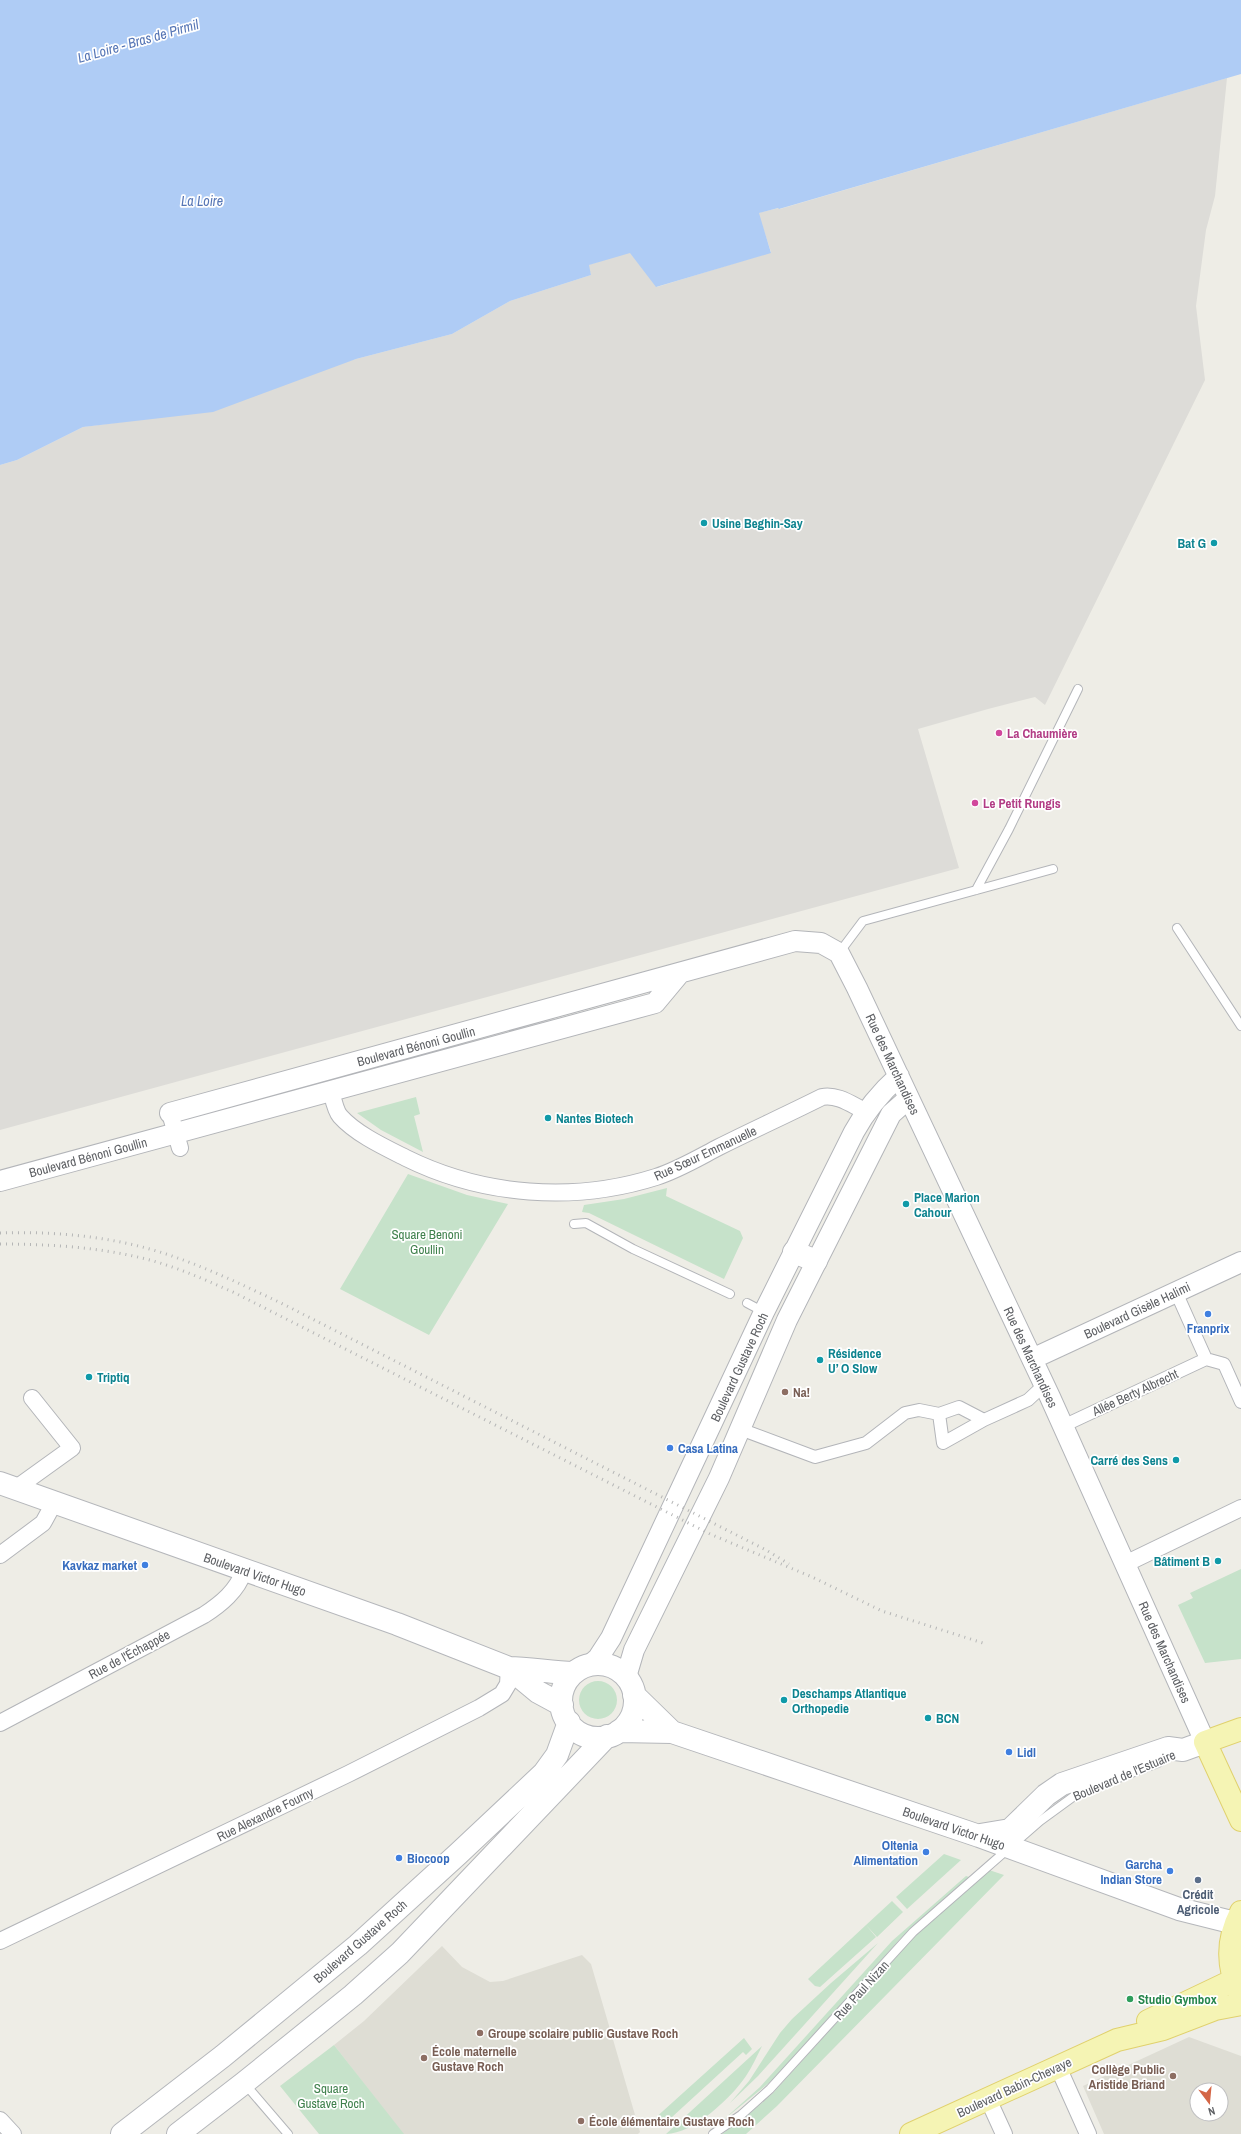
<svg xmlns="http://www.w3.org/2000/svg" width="1241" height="2134" viewBox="0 0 1241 2134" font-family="'Archivo Narrow',sans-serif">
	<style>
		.industrial { fill: #dddcd8 }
		.education { fill: #deddd4; fill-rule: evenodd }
		.green { fill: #c6e2ca }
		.water { fill: #afccf5 }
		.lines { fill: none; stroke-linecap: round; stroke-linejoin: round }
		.service-casing { stroke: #b3b5b9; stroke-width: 10 }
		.pedestrian-casing { stroke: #b3b5b9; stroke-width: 14 }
		.minor-casing { stroke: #b3b5b9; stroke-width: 18 }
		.tertiary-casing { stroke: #b3b5b9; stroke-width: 22 }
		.secondary-casing { stroke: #b5b7bb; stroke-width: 24 }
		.primary-casing { stroke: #e0d16d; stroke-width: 24 }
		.service { stroke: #fff; stroke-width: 8 }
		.pedestrian { stroke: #fff; stroke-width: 12 }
		.minor { stroke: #fff; stroke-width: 16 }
		.tertiary { stroke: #fff; stroke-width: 20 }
		.secondary { stroke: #fff; stroke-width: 22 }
		.primary { stroke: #f5f4b4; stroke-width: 22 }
		.rail { stroke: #b5b6b6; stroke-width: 3; stroke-dasharray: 1 5; stroke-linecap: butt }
		.culture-dot { fill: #0f9aa8; stroke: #fff; stroke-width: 1.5 }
		.hotel-dot { fill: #d1479c; stroke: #fff; stroke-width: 1.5 }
		.shop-dot { fill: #3f7fe0; stroke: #fff; stroke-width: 1.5 }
		.education-dot { fill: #8d6e63; stroke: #fff; stroke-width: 1.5 }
		.service-dot { fill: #5c6f8a; stroke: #fff; stroke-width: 1.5 }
		.leisure-dot { fill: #2e9e5b; stroke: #fff; stroke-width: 1.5 }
		.labels { text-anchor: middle; stroke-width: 3.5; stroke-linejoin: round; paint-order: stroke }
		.culture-label { font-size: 13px; font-weight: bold; fill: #0d838f; stroke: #fff; text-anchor: start }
		.hotel-label { font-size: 13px; font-weight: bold; fill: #b23c85; stroke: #fff; text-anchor: start }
		.street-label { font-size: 13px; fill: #5e6064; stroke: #fff }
		.park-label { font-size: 13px; fill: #40814d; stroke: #fff }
		.shop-label { font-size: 13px; font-weight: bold; fill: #366cbe; stroke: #fff; text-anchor: start }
		.education-label { font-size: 13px; font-weight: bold; fill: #785e54; stroke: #fff; text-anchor: start }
		.service-label { font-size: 13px; font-weight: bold; fill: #4e5e75; stroke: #fff }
		.leisure-label { font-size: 13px; font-weight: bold; fill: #27864d; stroke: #fff; text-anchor: start }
		.water-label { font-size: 14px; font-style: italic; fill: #5575b5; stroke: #fff }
	</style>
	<rect width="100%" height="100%" fill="#eeede6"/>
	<path class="industrial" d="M1227,78L1215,196L1206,230L1196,306L1205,380L1045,705L1035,697L988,709L918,729L959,868L0,1130V465L17,460L83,427L145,419L356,359L452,334L510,301L591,275L588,265L630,252L657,287L771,252L758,213L779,208L780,209Z"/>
	<path class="education" d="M442,1946L462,1967L490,1982L503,1981L582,1955L591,1964L640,2132L638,2134H403L334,2045L364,2021Z
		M1189,2037L1241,2056V2134H1104L1083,2086ZM1197,2090H1221V2114H1197Z"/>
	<path class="green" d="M416,1097L420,1114L414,1116L423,1152L381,1130L357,1113Z
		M408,1174L467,1195L508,1204L429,1335L340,1289Z
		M667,1188L666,1196L740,1231L743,1238L724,1279L589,1213L582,1212L584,1205L624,1199Z
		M1241,1569V1659L1205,1663L1178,1605L1193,1598L1190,1593Z
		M579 1700a19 19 0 1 1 38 0a19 19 0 1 1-38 0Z
		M944,1854L961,1860L907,1909L896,1897Z
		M989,1870L1004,1875L777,2106L746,2134H722L749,2114L773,2093L916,1935Z
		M966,1876L969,1877L901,1938L775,2078L722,2121L760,2087L892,1941Z
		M892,1901L903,1912L877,1937L866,1925Z
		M866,1925L876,1937L820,1987L815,1986L808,1979Z
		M878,1943L758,2076L730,2103L749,2081L780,2033L792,2019L831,1983Z
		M744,2038L752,2049L746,2055L743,2052L660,2128L653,2120Z
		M334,2045L404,2134H319L280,2086Z
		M762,2046C757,2056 752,2067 746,2076C732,2097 693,2134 666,2134Z"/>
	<path class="water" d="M0,0H1241V74L779,209L778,208L759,213L771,253L656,287L630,253L589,265L591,275L510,301L452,334L356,359L213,412L83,427L17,460L0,465Z"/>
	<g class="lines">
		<g class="service-casing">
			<path id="service" d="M976,890L1009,829L1078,689
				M1177,928L1241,1026
				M839,953L863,921L1053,869
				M574,1224L586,1223L633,1249L730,1294
				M747,1303L764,1312
				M245,2084L288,2134
				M713,2134L741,2115L770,2089L913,1932L1040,1821L1077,1794L1160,1762"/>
		</g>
		<g class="pedestrian-casing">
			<path id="pedestrian" d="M1176,1292L1206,1359L1224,1364L1241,1402
				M939,1414L943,1443L984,1420
				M1063,1426L1206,1359
				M740,1429L815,1457L866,1443L905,1413L919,1410L939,1414L959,1407L984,1420L1028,1400L1044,1385"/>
		</g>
		<g class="minor-casing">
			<path id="minor" d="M331,1090C333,1098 335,1110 340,1116C356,1134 384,1147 406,1158C483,1196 574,1203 656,1177C678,1170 698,1158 719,1147C753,1130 788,1114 822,1097C838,1094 852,1105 865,1111
				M170,1113L180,1148
				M15,1489L72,1448L32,1398
				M0,1555L43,1523L54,1503
				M1125,1564L1241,1508
				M0,1723L204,1615C221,1604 237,1591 244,1571
				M0,1941L348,1774L479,1708L502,1694L508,1684L509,1668
				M1058,2067L1088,2134
				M988,2099L1004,2134
				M0,2120L13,2134"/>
		</g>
		<g class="tertiary-casing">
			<path id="tertiary" d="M170,1113L795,941L821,943L839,953L857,988L1050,1397L1205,1742
				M0,1181L655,1003L680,973
				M1032,1359L1241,1262
				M590,1665L598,1658L611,1638L764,1312L854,1132C866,1110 880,1093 899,1076
				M626,1677L634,1650L719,1478L787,1320L891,1114L909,1098"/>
		</g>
		<g class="secondary-casing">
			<path id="secondary" d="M794,1252L816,1261
				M0,1483L397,1624L509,1668L538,1692L562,1705
				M561 1701a37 37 0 1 1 74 0a37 37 0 1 1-74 0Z
				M509,1668C531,1668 552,1673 574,1673
				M634,1695L672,1732
				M619,1731L672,1732L979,1836L1179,1909L1235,1923
				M980,1835L1010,1830L1046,1795L1062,1784L1168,1748L1183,1750L1205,1742
				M122,2134L223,2056L358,1945L458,1854L544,1773L557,1755L569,1722
				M178,2134L244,2083L353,1995L400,1953L607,1736"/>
		</g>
		<g class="primary-casing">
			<path id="primary" d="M1241,1729L1205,1742L1241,1820
				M1240,1994C1227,1967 1227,1939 1241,1912
				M1148,2021L1234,1980
				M911,2134L1117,2040L1163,2029L1215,2009L1241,2004"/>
		</g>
		<use href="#service" class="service"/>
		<use href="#pedestrian" class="pedestrian"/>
		<use href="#minor" class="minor"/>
		<use href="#tertiary" class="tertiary"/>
		<use href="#secondary" class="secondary"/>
		<use href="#primary" class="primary"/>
		<path class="rail" d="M0,1233C57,1231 118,1237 172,1256C210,1269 247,1287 283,1304L766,1550L789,1564
			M0,1244C49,1244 98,1247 146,1259C177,1267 206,1280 235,1293L710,1534L812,1577L882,1611L983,1643"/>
	</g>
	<g class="culture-dot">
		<circle cx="704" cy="523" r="4"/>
		<circle cx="1214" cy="543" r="4"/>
		<circle cx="548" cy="1118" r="4"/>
		<circle cx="906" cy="1204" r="4"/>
		<circle cx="820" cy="1360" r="4"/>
		<circle cx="89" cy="1377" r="4"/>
		<circle cx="1176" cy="1460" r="4"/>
		<circle cx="1218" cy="1561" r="4"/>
		<circle cx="784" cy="1700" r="4"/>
		<circle cx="928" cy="1718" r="4"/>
	</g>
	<g class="hotel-dot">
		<circle cx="999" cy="733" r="4"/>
		<circle cx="975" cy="803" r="4"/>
	</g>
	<g class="shop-dot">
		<circle cx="1208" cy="1314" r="4"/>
		<circle cx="670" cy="1448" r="4"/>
		<circle cx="145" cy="1565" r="4"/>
		<circle cx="1009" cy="1752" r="4"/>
		<circle cx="926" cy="1852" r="4"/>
		<circle cx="399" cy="1858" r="4"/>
		<circle cx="1170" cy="1871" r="4"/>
	</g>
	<g class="education-dot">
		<circle cx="785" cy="1392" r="4"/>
		<circle cx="480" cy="2033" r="4"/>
		<circle cx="424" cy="2058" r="4"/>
		<circle cx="1173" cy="2076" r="4"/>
		<circle cx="581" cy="2121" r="4"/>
	</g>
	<circle class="service-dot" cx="1198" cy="1880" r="4"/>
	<circle class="leisure-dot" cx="1130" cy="1999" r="4"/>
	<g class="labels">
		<g class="culture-label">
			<text x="712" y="528">Usine Beghin-Say</text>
			<text x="1206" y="548" text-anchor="end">Bat G</text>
			<text x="556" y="1123">Nantes Biotech</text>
			<text x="914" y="1202">Place Marion<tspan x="914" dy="15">Cahour</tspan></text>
			<text x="828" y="1358">Résidence<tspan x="828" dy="15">U’ O Slow</tspan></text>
			<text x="97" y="1382">Triptiq</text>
			<text x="1168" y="1465" text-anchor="end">Carré des Sens</text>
			<text x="1210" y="1566" text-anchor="end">Bâtiment B</text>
			<text x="792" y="1698">Deschamps Atlantique<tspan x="792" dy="15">Orthopedie</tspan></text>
			<text x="936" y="1723">BCN</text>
		</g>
		<g class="hotel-label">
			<text x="1007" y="738">La Chaumière</text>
			<text x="983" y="808">Le Petit Rungis</text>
		</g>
		<g class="street-label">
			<text transform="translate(416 1046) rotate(-15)" y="5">Boulevard Bénoni Goullin</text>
			<text transform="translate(893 1064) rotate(65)" y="5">Rue des Marchandises</text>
			<text transform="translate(705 1153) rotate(-25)" y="5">Rue Sœur Emmanuelle</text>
			<text transform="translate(88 1157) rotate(-15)" y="5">Boulevard Bénoni Goullin</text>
			<text transform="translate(1137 1310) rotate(-25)" y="5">Boulevard Gisèle Halimi</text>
			<text transform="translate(1031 1357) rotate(65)" y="5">Rue des Marchandises</text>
			<text transform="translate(739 1367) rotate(-65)" y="5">Boulevard Gustave Roch</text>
			<text transform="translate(1135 1392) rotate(-25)" y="5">Allée Berty Albrecht</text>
			<text transform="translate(255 1574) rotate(19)" y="5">Boulevard Victor Hugo</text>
			<text transform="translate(1165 1652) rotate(66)" y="5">Rue des Marchandises</text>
			<text transform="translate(129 1654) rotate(-28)" y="5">Rue de l'Échappée</text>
			<text transform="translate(1124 1775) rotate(-23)" y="5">Boulevard de l'Estuaire</text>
			<text transform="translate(265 1814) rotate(-26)" y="5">Rue Alexandre Fourny</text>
			<text transform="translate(954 1828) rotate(19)" y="5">Boulevard Victor Hugo</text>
			<text transform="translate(360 1941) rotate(-41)" y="5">Boulevard Gustave Roch</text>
			<text transform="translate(861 1990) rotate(-48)" y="5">Rue Paul Nizan</text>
			<text transform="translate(1014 2087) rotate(-25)" y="5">Boulevard Babin-Chevaye</text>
		</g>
		<g class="park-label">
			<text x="427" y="1239">Square Benoni<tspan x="427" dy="15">Goullin</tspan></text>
			<text x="331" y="2093">Square<tspan x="331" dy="15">Gustave Roch</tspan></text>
		</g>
		<g class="shop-label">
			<text x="1208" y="1333" text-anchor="middle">Franprix</text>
			<text x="678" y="1453">Casa Latina</text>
			<text x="137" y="1570" text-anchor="end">Kavkaz market</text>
			<text x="1017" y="1757">Lidl</text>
			<text x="918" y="1850" text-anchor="end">Oltenia<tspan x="918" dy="15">Alimentation</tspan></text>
			<text x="407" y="1863">Biocoop</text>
			<text x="1162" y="1869" text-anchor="end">Garcha<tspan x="1162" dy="15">Indian Store</tspan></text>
		</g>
		<g class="education-label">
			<text x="793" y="1397">Na!</text>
			<text x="488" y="2038">Groupe scolaire public Gustave Roch</text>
			<text x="432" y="2056">École maternelle<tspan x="432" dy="15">Gustave Roch</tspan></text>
			<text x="1165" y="2074" text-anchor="end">Collège Public<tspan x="1165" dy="15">Aristide Briand</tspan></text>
			<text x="589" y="2126">École élémentaire Gustave Roch</text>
		</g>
		<g class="service-label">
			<text x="1198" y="1899">Crédit<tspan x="1198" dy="15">Agricole</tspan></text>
		</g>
		<g class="leisure-label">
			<text x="1138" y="2004">Studio Gymbox</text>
		</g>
		<g class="water-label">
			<text transform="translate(138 41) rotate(-16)" y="5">La Loire - Bras de Pirmil</text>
			<text x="202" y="206">La Loire</text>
		</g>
	</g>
	<g transform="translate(1209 2102) rotate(164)"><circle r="19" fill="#ffffff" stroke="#bfbfc1"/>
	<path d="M0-3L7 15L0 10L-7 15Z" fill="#d46646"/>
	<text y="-6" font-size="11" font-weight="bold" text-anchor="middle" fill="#5e6064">N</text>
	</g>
</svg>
